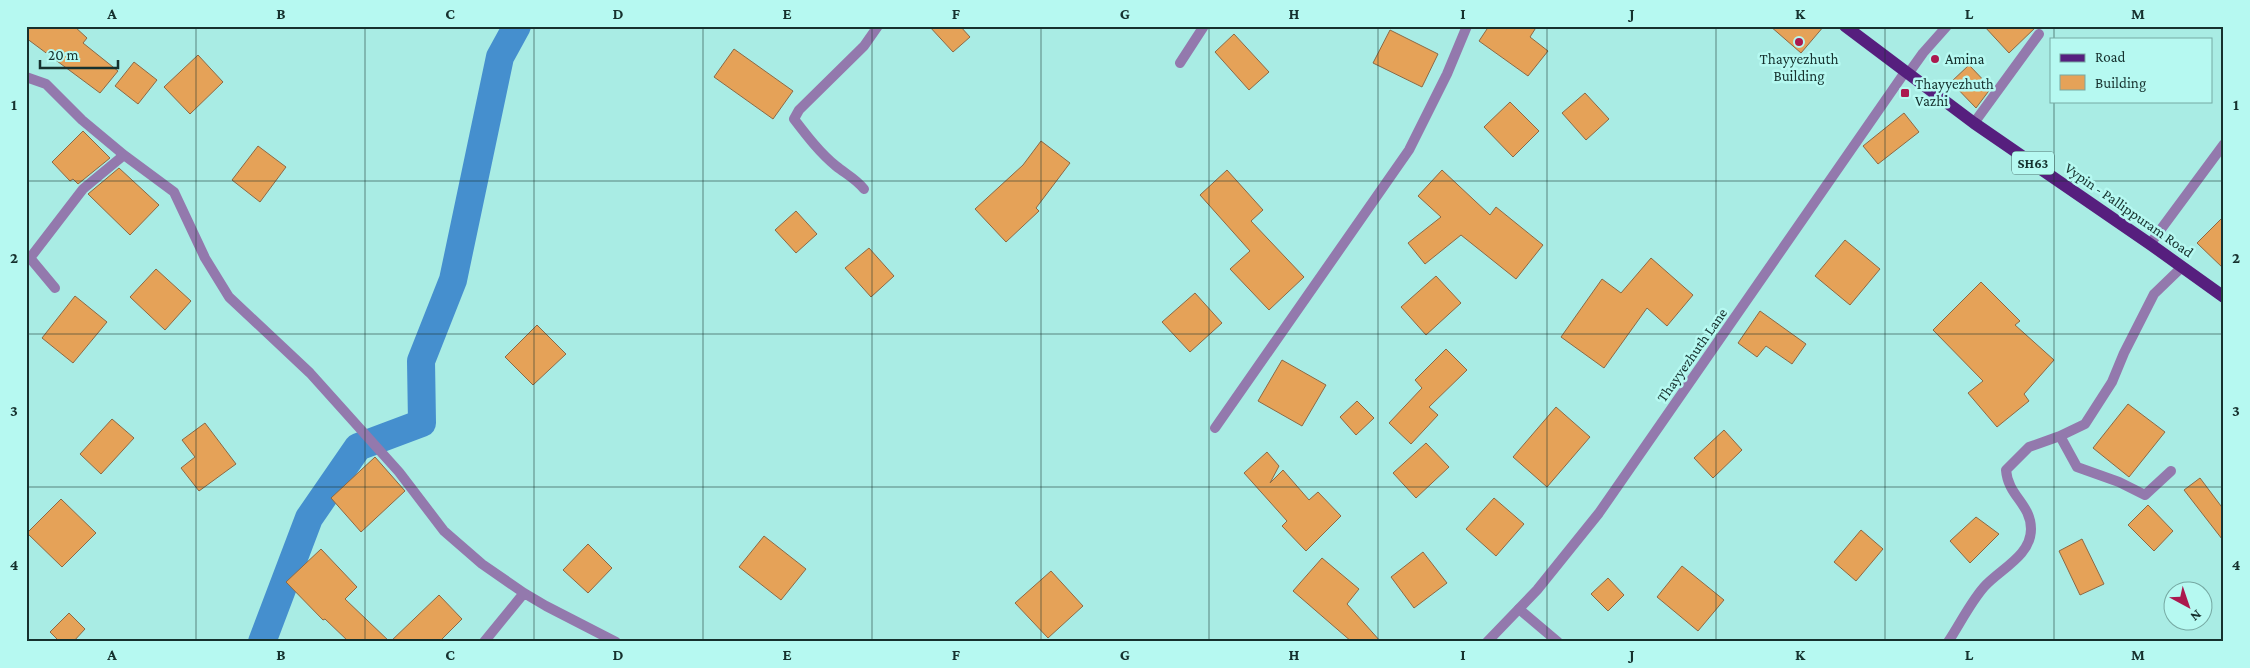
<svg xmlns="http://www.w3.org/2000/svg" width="2250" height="668" viewBox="0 0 2250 668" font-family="'Crimson Pro',serif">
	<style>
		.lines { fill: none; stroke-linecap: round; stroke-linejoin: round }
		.canal { stroke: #458fce; stroke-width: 28 }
		.building { fill: #e5a258; stroke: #8c6945 }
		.minor { stroke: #9379ad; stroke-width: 10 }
		.tertiary { stroke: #9379ad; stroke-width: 10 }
		.primary { stroke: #561f7e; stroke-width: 12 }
		.grid { fill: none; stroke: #16312e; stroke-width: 1; stroke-opacity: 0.55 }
		.poi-dot { fill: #ab194e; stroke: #b6f9f1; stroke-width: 2 }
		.labels { text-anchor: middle; stroke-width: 5; stroke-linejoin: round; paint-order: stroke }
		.shield { fill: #b6f9f1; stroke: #466d68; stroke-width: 1 }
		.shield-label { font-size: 14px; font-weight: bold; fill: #16312e }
		.poi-label { font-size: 15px; fill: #16312e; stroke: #b6f9f1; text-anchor: start }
		.street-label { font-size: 15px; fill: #16312e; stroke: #b6f9f1 }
		.neatline { fill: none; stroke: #16312e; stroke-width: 2 }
		.grid-label { font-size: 16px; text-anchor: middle; font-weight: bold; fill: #16312e }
	</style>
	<rect width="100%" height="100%" fill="#a9ece4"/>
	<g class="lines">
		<path class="canal" d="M262,642L309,518L358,447L422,423L421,361L453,280L500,57L517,26"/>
	</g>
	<path class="building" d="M26,26H74L87,38L83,43L118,71L100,93L26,38Z
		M929,26H960L970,37L953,52Z
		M1489,26H1537L1530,37L1548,51L1528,76L1479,41Z
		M1770,26H1824L1801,53Z
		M1984,26H2037L2009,53Z
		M1390,30L1438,54L1422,87L1373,63Z
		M1234,34L1269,72L1249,90L1215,52Z
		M734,49L793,91L773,119L714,77Z
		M198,55L223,82L190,114L164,87Z
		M134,62L157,80L138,104L115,86Z
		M1969,65L1991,88L1976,108L1951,82Z
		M1585,93L1609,119L1586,140L1562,113Z
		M1510,102L1539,131L1513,157L1484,127Z
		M1904,113L1919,132L1878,164L1863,146Z
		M83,131L110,158L78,184L73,179L70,181L52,162Z
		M1041,141L1070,163L1036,208L1039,211L1006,242L975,209L1023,165Z
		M258,146L286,167L260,202L232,180Z
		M119,168L159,205L130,235L88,194Z
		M1227,170L1263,210L1251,221L1304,277L1269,310L1230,269L1250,251L1200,195Z
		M1442,170L1490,215L1496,207L1543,245L1516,279L1461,235L1425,264L1408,243L1441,217L1418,196Z
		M796,211L817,234L796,253L775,230Z
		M2224,216V269L2197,243Z
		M1845,240L1880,269L1850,305L1815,276Z
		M869,248L894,276L871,297L845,268Z
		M1651,258L1693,295L1667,326L1647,308L1604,368L1561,337L1602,279L1621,293Z
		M156,269L191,301L165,330L130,297Z
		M1436,276L1461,303L1426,335L1401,307Z
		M1981,282L2020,321L2015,325L2054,360L2024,394L2029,401L1997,427L1968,393L1983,381L1933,330Z
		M1195,293L1222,323L1190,352L1162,322Z
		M75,296L107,322L73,363L42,338Z
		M1760,311L1806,344L1792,364L1766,346L1757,357L1738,343Z
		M537,325L566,354L533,385L505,357Z
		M1446,349L1467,370L1429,407L1438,415L1411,444L1389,423L1422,388L1415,380Z
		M1282,360L1326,385L1302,426L1258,401Z
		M1357,401L1374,418L1356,435L1340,417Z
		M2128,404L2165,432L2129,477L2093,448Z
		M1556,407L1590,437L1547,487L1513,457Z
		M112,419L134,438L101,474L80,454Z
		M205,423L236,464L199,491L181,468L195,457L182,440Z
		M1724,430L1742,450L1713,478L1694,458Z
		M1426,443L1449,467L1416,498L1393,473Z
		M1267,452L1279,466L1270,483L1283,470L1309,500L1318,492L1341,516L1306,551L1282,526L1287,521L1244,473Z
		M375,457L405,491L361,532L331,498Z
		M2200,478L2224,510L2222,539L2184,490Z
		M1494,498L1524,524L1496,556L1466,529Z
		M61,499L96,533L62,567L27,533Z
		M2148,505L2173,531L2154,551L2128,525Z
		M1976,517L1999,534L1970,563L1950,541Z
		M1861,530L1883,549L1856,581L1834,562Z
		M764,536L806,569L781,600L739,567Z
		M2082,539L2104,584L2080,595L2059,551Z
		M588,544L612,568L588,593L563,570Z
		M321,549L357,587L345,599L390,642H349L325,619L323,620L286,582Z
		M1423,552L1447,583L1414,608L1391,577Z
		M1322,558L1359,589L1347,604L1381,642H1352L1293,591Z
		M1682,566L1724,600L1698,631L1657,597Z
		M1051,571L1083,606L1048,638L1015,603Z
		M1608,578L1624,595L1608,611L1591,594Z
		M439,595L462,619L439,642H390Z
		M69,613L85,629L73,642H60L50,632Z"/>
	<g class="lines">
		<path class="minor" d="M1180,63L1204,26
			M1908,74L1923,53L1947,26
			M26,77L46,84L82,120L124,155L174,192L205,258L229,297L310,373L399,472L444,531L482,564L524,593L546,606L616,642
			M1974,123L2039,34
			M864,189C856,179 846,174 836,166C820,153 807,136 794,119L799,110L864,46L878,26
			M2150,244L2224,144
			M55,288L30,258L83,189L124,155
			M1215,428L1409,150L1447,74L1467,26
			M2171,471L2145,495L2119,482L2077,467L2060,436L2085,424L2112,382L2124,353L2154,294L2182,267
			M1519,609L1558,642
			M484,642L524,593
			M1948,642C1960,624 1970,603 1984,587C2000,569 2031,556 2031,529C2031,504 2008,496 2006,470L2029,447L2060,436"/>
		<path class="tertiary" d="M1487,642L1537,590L1599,513L1905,72"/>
		<path class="primary" d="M1845,26L1974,123L2150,244L2224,297"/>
	</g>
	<path class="grid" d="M196,26V642M365,26V642M534,26V642M703,26V642M872,26V642M1041,26V642M1209,26V642M1378,26V642M1547,26V642M1716,26V642M1885,26V642M2054,26V39M2054,101V642M26,181H2224M26,334H2224M26,487H2224"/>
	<g class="poi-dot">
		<circle cx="1799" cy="42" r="5"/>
		<circle cx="1935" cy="59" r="5"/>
		<rect x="1900" y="88" width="10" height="10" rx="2.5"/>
	</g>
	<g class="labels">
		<rect class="shield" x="2012" y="151.5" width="42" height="23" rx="4"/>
		<g class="shield-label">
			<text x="2033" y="168">SH63</text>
		</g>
		<g class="poi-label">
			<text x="1799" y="64" text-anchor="middle">Thayyezhuth<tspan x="1799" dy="17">Building</tspan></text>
			<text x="1945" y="64">Amina</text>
			<text x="1915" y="89">Thayyezhuth<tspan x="1915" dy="17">Vazhi</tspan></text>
		</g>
		<g class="street-label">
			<text transform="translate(2129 210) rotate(35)" y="5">Vypin - Pallippuram Road</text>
			<text transform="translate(1692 355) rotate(-55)" y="5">Thayyezhuth Lane</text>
		</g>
	</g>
	<rect width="2250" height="668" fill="none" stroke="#b6f9f1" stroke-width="55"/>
	<rect x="2050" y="38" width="162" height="65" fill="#b6f9f1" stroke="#76a9a3"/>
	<rect x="2060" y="54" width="25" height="8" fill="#561f7e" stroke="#76a9a3"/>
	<text x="2095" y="62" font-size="15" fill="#16312e">Road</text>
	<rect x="2060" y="75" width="25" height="15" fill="#e5a258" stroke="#76a9a3"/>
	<text x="2095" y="88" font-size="15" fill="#16312e">Building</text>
	<g transform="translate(2188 606) rotate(140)"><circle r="24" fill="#b6f9f1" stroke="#76a9a3"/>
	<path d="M0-4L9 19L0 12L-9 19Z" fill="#ab194e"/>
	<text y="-8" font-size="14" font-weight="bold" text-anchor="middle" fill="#16312e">N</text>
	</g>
	<path d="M40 60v8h78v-8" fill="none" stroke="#16312e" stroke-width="2.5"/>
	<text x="48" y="60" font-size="15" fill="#16312e" stroke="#b6f9f1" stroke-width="4" paint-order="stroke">20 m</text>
	<rect x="28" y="28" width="2194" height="612" class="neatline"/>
	<g class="grid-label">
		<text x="112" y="19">A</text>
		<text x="281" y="19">B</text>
		<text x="450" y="19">C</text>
		<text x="618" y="19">D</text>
		<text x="787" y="19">E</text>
		<text x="956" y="19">F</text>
		<text x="1125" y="19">G</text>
		<text x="1294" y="19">H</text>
		<text x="1463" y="19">I</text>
		<text x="1632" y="19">J</text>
		<text x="1800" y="19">K</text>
		<text x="1969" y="19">L</text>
		<text x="2138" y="19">M</text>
		<text x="14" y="110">1</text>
		<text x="2236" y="110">1</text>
		<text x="14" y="263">2</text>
		<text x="2236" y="263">2</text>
		<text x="14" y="416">3</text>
		<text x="2236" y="416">3</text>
		<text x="14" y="570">4</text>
		<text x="2236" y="570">4</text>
		<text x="112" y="660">A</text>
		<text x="281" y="660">B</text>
		<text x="450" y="660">C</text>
		<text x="618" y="660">D</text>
		<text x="787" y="660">E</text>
		<text x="956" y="660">F</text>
		<text x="1125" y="660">G</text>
		<text x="1294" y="660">H</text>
		<text x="1463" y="660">I</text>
		<text x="1632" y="660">J</text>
		<text x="1800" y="660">K</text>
		<text x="1969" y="660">L</text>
		<text x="2138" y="660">M</text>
	</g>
</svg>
